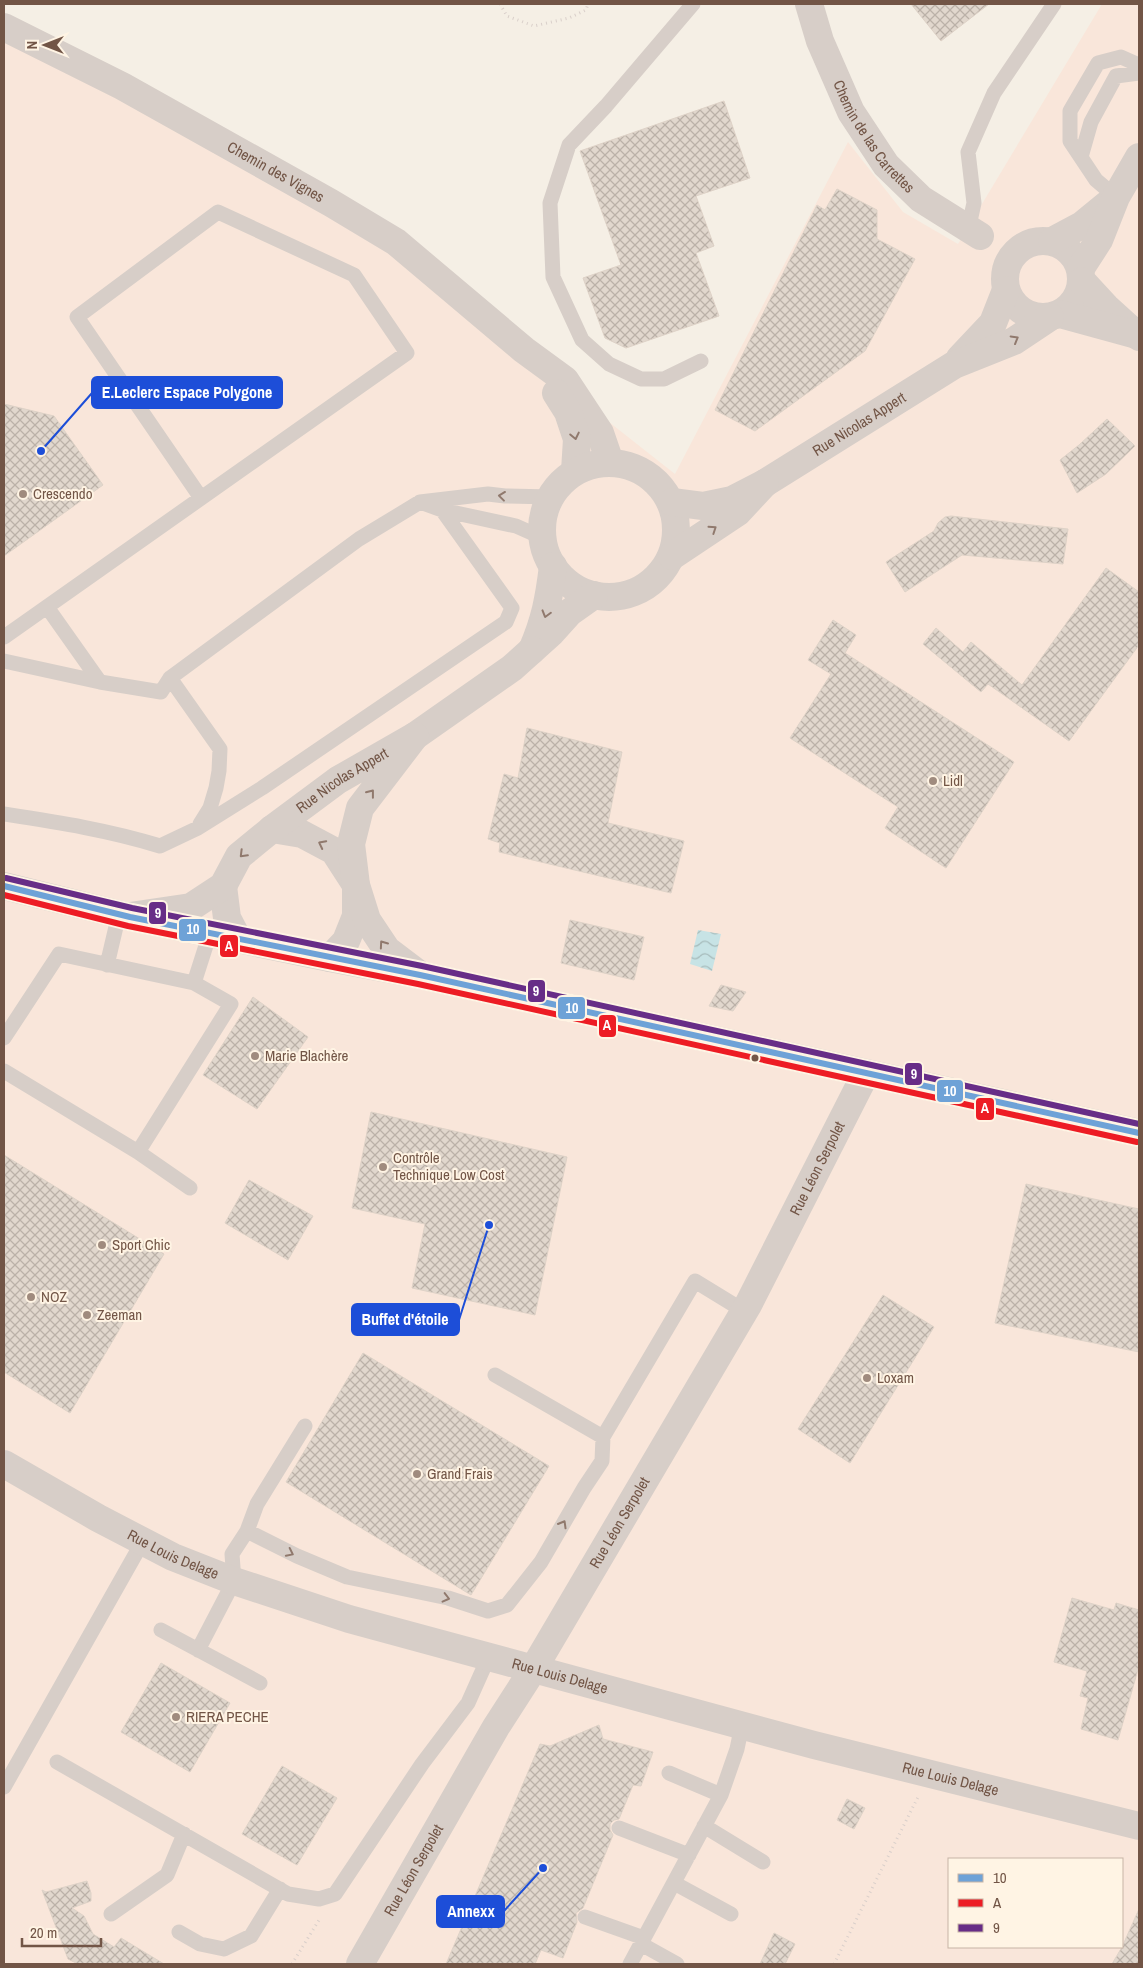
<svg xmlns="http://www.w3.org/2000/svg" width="1143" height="1968" viewBox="0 0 1143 1968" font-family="'Archivo Narrow',sans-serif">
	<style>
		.commercial { fill: #f9e6da; fill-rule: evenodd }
		.water { fill: url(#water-waves) }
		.building { fill: url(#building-cross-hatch); stroke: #ded2c7 }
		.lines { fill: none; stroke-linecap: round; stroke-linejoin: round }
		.path { stroke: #d9cfca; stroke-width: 3; stroke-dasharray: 1 4; stroke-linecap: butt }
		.lane { stroke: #d7cec8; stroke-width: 15 }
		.street { stroke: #d7cec8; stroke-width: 28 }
		.secondary { stroke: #d7cec8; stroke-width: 28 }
		.bus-1-casing { stroke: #fff4e4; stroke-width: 10 }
		.bus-2-casing { stroke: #fff4e4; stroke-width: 10 }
		.bus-3-casing { stroke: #fff4e4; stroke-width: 10 }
		.bus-1 { stroke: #6ea2d7; stroke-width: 6 }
		.bus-2 { stroke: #ed1c24; stroke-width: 6 }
		.bus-3 { stroke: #672d87; stroke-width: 6 }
		.oneway { stroke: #90796d }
		.poi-dot { fill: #a08b7e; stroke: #fff4e4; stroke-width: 2 }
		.bus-dot { fill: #725546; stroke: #fff4e4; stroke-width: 2 }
		.labels { text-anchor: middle; stroke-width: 4; stroke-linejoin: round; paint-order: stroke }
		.street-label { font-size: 15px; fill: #725546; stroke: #fff4e4 }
		.poi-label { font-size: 15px; fill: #725546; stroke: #fff4e4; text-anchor: start }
		.leader { fill: none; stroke: #1d4ed8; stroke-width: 2 }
		.callout-dot { fill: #1d4ed8; stroke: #fff4e4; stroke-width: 2 }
		.callout { fill: #1d4ed8; stroke: #1d4ed8; stroke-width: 2 }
		.callout-label { font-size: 16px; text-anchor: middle; font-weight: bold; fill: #fff }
		.line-badge { stroke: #fff4e4; stroke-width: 2 }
		.badge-label { font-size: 14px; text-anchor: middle; font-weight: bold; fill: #fff }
	</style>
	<defs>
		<pattern id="water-waves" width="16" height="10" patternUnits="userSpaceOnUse" patternTransform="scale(1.25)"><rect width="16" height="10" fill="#c7e3e5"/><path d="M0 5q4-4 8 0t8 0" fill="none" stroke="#a6bbbb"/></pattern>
		<pattern id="building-cross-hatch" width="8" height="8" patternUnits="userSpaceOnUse" patternTransform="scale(1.25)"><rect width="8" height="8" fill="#e1d7cd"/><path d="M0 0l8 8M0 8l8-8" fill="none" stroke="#bbb1a8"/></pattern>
	</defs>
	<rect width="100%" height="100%" fill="#f5efe5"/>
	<path class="commercial" d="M1102,4H1139V1964H4V20L374,237L675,474L848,142L903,212L958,244ZM949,1859H1122V1947H949Z"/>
	<path class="water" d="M698,930L721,934L712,971L690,964Z"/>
	<path class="building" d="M911,4H989L941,41Z
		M724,101L750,178L696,196L714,246L696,253L719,316L626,348L605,338L583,278L621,265L580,151Z
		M837,189L877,210V239L915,259L865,351L755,431L715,410L817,205L825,210Z
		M4,404L54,416L103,485L4,556Z
		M1107,419L1135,446L1106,474L1077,493L1060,460L1079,445Z
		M951,516L1068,529L1063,564L962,555L905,592L886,562L934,531L938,523L945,517Z
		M1106,568L1139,592V645L1069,741L988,684L981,692L923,644L936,628L963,652L971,642L1022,685Z
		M833,620L856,635L845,653L1014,762L946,868L885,828L898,807L790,738L831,674L808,660Z
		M527,728L622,752L608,823L684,841L671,893L499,852L500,843L488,839L504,774L518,778Z
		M570,920L644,937L634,980L561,963Z
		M721,985L746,992L733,1011L709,1006Z
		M253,997L308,1037L257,1109L203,1075Z
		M371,1112L567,1157L535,1315L412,1288L425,1224L352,1208Z
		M4,1155L164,1254L70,1413L4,1372Z
		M249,1180L313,1216L288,1260L225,1223Z
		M1026,1184L1139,1209V1352L995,1323Z
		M883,1295L934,1327L850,1463L798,1429Z
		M363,1353L549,1466L471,1595L286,1482Z
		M1072,1598L1114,1610L1116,1603L1139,1610V1666L1118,1740L1081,1729L1088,1698L1080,1696L1087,1671L1054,1662Z
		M161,1663L230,1703L190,1772L121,1732Z
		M599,1725L603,1739L653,1752L641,1786L633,1785L619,1819L614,1820L610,1824V1830L613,1835L583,1908L576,1913L577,1922L563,1958L541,1950L535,1964H446L540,1744L550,1746Z
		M282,1766L337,1798L297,1865L242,1834Z
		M847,1799L865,1808L854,1829L837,1820Z
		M87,1881L91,1893V1901L72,1908L84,1916L93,1934L114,1947L121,1938L164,1964H78L68,1959L42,1890L46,1892Z
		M1139,1909V1964H1112L1122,1947Z
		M774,1933L795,1944L785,1964H760Z"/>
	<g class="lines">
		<path class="path" d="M500,4L507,16L534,26L569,18L586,10L588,4
			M292,1964L319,1920
			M834,1964L918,1797"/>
		<path class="lane" d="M693,4L606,106L569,145L550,203L553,277L582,340L609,364L641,379H664L701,361
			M1081,157L1091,122L1116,76L1139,73
			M1116,197L1096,180L1070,141V111L1098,63L1121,57L1139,65
			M968,230L974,203L968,152L994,93L1054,4
			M543,538L516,526L442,510L420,502L488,494L505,496L551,497
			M47,607L100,682
			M4,637L407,353L354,275L218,212L77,317L201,498
			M4,661L100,682L161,692L170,678L359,539L420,502
			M170,678L220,749L219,771L216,788L210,808L200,824
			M4,814C56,822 109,830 160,846L198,828L262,788L506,622L512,608L442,510
			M107,965L119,914
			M4,1038L59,954L194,983L210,933
			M4,1071L138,1152L190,1188
			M138,1152L231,1004L194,983
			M495,1375L603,1437L695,1281L744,1311
			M247,1531L297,1556L347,1577L448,1598L488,1611L507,1605L541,1562L584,1488L602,1461L603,1437
			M161,1630L260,1683
			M198,1650L234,1581L232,1554L247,1531L257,1504L305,1426
			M57,1762L288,1894L319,1899L335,1894L422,1764L468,1703L489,1656
			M669,1773L721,1795
			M4,1787L143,1541
			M704,1826L763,1862
			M619,1828L689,1855
			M674,1883L731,1914
			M111,1914L167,1875L184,1834
			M585,1917L644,1938
			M179,1932L200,1944L224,1949L251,1936L280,1889
			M641,1944L677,1964
			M630,1964L721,1795L737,1749L742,1725"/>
		<g class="street">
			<path id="s1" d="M809,4L820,41L851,112L886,165L921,199L980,236"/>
			<path id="s2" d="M4,27L122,86L331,203L396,242L524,350L565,380L600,433L610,462"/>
			<circle cx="1043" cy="279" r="38"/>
			<path d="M1052,241L1082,225L1115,198"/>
			<path d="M1081,268L1099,240L1116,197L1139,157"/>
			<path d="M1082,281L1106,307L1139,337"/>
			<path d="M1060,314L1133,334"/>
			<path d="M960,358L993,323L1006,290"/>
			<path d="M556,393L568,412L577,439L575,471"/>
			<circle cx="609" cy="530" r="67"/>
			<path id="s3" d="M765,483L954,365L1014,341L1050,317"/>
			<path d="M672,502L703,506L732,500L765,483L738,512L672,556"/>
			<path d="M553,566C549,599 545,620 532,650L552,632L570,612L594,595"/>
			<path d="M415,736L512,668L532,650"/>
			<path d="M272,829L302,834L334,851L356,885V916L346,941L330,958"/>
			<path d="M223,886L227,918L238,939"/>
			<path id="s4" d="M130,916L191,907L223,886L239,856L272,829L338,780L415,736L360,808L351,844L356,885L367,920L387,950L420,975"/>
			<path id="s5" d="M4,1464L98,1518L173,1557L234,1581L349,1619L814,1745L1139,1826"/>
			<path id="s6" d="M360,1964L496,1727L534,1668L748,1305L866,1073"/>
		</g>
		<path class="secondary" d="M4,886L130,917L330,958L420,975L1139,1133"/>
		<g class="bus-1-casing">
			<path id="bus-1" d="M4,886L130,917L420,975L1139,1133"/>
		</g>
		<g class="bus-2-casing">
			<path id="bus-2" d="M4,895L128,926L418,984L1137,1142"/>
		</g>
		<g class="bus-3-casing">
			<path id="bus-3" d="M6,878L132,908L422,966L1139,1124"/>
		</g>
		<use href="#bus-1" class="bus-1"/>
		<use href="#bus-2" class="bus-2"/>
		<use href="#bus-3" class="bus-3"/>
	</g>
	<defs><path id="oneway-chevron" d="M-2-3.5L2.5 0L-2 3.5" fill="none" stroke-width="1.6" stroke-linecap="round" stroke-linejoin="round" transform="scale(1.25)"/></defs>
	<g class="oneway">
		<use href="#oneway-chevron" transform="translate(1015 339) rotate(-30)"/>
		<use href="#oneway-chevron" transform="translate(575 436) rotate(78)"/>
		<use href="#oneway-chevron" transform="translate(502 496) rotate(-173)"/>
		<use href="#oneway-chevron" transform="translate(713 529) rotate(-34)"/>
		<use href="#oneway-chevron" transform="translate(546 614) rotate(106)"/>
		<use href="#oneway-chevron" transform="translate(371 793) rotate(-52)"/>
		<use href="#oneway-chevron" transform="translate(322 844) rotate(-153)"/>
		<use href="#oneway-chevron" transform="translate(243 854) rotate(135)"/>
		<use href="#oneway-chevron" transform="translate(383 944) rotate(-125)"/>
		<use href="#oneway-chevron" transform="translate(563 1524) rotate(-60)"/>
		<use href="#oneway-chevron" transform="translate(290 1553) rotate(26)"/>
		<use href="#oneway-chevron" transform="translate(446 1598) rotate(14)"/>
	</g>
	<g class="poi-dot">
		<circle cx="23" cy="494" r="5"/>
		<circle cx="933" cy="781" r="5"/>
		<circle cx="255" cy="1056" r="5"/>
		<circle cx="383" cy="1167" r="5"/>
		<circle cx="102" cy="1245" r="5"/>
		<circle cx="31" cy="1297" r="5"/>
		<circle cx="87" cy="1315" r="5"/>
		<circle cx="867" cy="1378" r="5"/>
		<circle cx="417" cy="1474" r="5"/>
		<circle cx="176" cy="1717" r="5"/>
	</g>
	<circle class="bus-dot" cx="755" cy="1058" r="4.5"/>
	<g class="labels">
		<g class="street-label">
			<text dy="5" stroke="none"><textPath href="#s1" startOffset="149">Chemin de las Carrettes</textPath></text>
			<text dy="5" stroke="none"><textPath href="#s2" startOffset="308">Chemin des Vignes</textPath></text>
			<text dy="5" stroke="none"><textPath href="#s3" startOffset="111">Rue Nicolas Appert</textPath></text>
			<text dy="5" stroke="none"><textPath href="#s4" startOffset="262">Rue Nicolas Appert</textPath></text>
			<text dy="5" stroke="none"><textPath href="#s6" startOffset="918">Rue Léon Serpolet</textPath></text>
			<text dy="5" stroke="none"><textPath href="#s6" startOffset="512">Rue Léon Serpolet</textPath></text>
			<text dy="5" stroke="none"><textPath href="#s5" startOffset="192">Rue Louis Delage</textPath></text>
			<text dy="5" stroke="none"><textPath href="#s5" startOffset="598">Rue Louis Delage</textPath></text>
			<text dy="5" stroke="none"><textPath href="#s5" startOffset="1002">Rue Louis Delage</textPath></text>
			<text dy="5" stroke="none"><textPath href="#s6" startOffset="108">Rue Léon Serpolet</textPath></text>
		</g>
		<g class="poi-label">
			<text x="33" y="499">Crescendo</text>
			<text x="943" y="786">Lidl</text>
			<text x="265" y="1061">Marie Blachère</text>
			<text x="393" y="1163">Contrôle<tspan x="393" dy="17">Technique Low Cost</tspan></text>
			<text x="112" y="1250">Sport Chic</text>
			<text x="41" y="1302">NOZ</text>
			<text x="97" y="1320">Zeeman</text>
			<text x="877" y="1383">Loxam</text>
			<text x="427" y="1479">Grand Frais</text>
			<text x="186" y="1722">RIERA PECHE</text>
		</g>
	</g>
	<path class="leader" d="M41 451L92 393M489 1225L459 1320M543 1868L504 1911"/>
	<g class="callout-dot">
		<circle cx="41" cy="451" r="5"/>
		<circle cx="489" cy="1225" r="5"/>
		<circle cx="543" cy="1868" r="5"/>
	</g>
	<g class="callout">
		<rect x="92" y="377" width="190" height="31" rx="5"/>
		<rect x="352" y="1304" width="107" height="31" rx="5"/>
		<rect x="437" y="1896" width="67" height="31" rx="5"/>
	</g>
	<g class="callout-label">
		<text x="187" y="398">E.Leclerc Espace Polygone</text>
		<text x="405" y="1325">Buffet d'étoile</text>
		<text x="471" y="1917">Annexx</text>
	</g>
	<g class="line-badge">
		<rect x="148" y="901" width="19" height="24" rx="5" fill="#672d87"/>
		<rect x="178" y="918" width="29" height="24" rx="5" fill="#6ea2d7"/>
		<rect x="219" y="934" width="20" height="24" rx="5" fill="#ed1c24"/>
		<rect x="527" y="979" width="19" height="24" rx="5" fill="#672d87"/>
		<rect x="557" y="996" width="29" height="24" rx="5" fill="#6ea2d7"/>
		<rect x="598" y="1014" width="19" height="24" rx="5" fill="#ed1c24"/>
		<rect x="904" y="1062" width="19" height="24" rx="5" fill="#672d87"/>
		<rect x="936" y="1079" width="28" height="24" rx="5" fill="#6ea2d7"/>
		<rect x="975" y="1097" width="20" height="24" rx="5" fill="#ed1c24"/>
	</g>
	<g class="badge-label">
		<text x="158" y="918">9</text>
		<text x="193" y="934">10</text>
		<text x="229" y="951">A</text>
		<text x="536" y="996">9</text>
		<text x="572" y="1013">10</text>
		<text x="607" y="1030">A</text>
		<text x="914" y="1079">9</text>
		<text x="950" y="1096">10</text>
		<text x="985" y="1113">A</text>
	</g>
	<rect width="1143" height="1968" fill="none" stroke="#725546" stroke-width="10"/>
	<rect x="948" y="1858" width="175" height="90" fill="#fff4e4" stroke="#c7b4a5"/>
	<rect x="958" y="1874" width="25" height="8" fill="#6ea2d7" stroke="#c7b4a5"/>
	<text x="993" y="1883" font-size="15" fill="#725546">10</text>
	<rect x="958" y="1899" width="25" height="8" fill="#ed1c24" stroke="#c7b4a5"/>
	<text x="993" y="1908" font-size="15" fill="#725546">A</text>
	<rect x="958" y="1924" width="25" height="8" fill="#672d87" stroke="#c7b4a5"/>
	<text x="993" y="1933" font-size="15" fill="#725546">9</text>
	<g transform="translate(45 45) rotate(270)" stroke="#fff4e4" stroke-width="4" paint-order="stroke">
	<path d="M0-4L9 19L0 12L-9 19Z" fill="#725546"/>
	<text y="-8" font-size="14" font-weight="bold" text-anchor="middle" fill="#725546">N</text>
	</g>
	<path d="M22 1938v8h79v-8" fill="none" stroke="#725546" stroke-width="2.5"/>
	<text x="30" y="1938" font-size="15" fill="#725546" stroke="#fff4e4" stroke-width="4" paint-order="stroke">20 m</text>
</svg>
